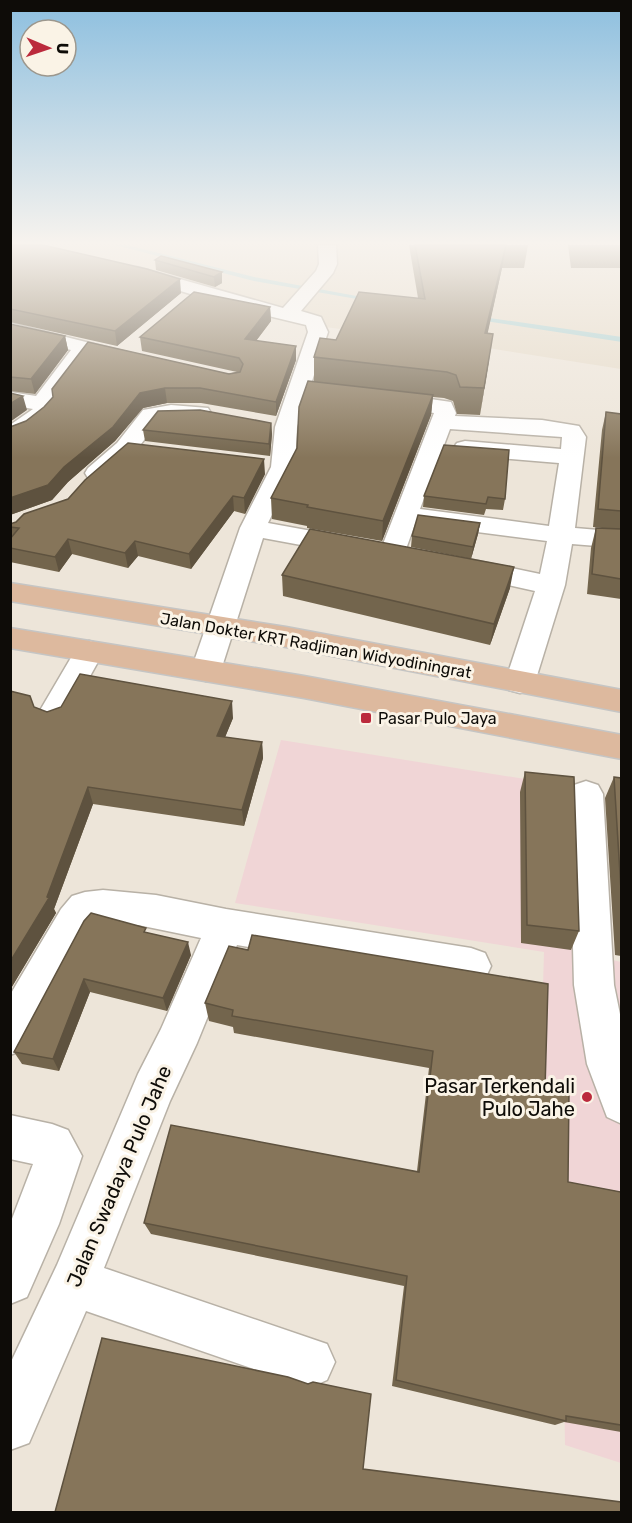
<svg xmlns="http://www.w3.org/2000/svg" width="632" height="1523" viewBox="0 0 632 1523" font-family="Rubik,sans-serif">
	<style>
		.commercial { fill: #f0d5d6 }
		.built { fill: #e5dac7 }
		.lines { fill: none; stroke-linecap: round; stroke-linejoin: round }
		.stream { fill: #a5cfd1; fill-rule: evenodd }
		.minor-casing { stroke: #b8b1a6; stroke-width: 3 }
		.primary-casing { stroke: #c5c5c4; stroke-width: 3 }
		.minor { fill: #fff; fill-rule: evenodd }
		.primary { fill: #ddb99e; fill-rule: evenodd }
		.wall { fill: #73654d }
		.shaded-wall { fill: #5e523f }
		.building { fill: #86755a; stroke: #5e523f; stroke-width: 1.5 }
		.poi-dot { fill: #bb2a3c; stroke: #faf3e6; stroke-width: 2 }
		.labels { text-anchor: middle; stroke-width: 6; stroke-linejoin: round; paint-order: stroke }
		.street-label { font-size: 16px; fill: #0e0c08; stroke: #faf3e6 }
		.poi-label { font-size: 16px; fill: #0e0c08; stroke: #faf3e6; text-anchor: start }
		.near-poi-label { font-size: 20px; fill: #0e0c08; stroke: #faf3e6; text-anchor: end }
		.near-street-label { font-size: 20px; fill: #0e0c08; stroke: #faf3e6 }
	</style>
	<rect width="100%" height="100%" fill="#ede5d9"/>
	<path class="commercial" d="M281,740L587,789L596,956L621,962V1463L565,1445L563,1323L540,1092L544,952L235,903Z"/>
	<path class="built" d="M10,245H621V369L475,346L301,324L11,249Z"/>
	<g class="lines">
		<path class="stream" d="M115,245H127L254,277L378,300L374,302L254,281Z
			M469,315L622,337V342L472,319H469Z"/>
		<g class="minor-casing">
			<path id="minor" d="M318,245H336L337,264L333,273L301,311L321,317L328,332L297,427L295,467L268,523L383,544L434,413L381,405L378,400L381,395L389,393L451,402L456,413L455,416L542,420L579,426L586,437L575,528L622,532V548L572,544L565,585L535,682L531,690L520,693L509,690L505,682L535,591L458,574L454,568L458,562L468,559L540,574L547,541L415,524L402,560L393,562L263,538L221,670L217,677L206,681L195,677L191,670L240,528L271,467L275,427L308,332L306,325L240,309L131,276L128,272L131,268L137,267L283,308L316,271L319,264ZM450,429L562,437L561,449L465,441L457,443L453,448L457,453L465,455L559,463L549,526L420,509Z
				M10,323L134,354L137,358L134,362L127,364L89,355L53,403L55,410C45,424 27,438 10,442V425L33,409L10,405V392L36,396L71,350L10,335Z
				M171,405L208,408L211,413L208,418L158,421C144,440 115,485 88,478L85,473L88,468L117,443L143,410Z
				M89,641L99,644L104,651L64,723L53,727L42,723L37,715L42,707L79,644Z
				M586,781L598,785L603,794L614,985L622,1024V1124L607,1117L587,1064L574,985L569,794L574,785Z
				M103,890L156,895L226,909L471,948L485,953L491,966L485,979L471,984L237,945L197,1043L170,1101L104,1268L327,1344L335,1362L327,1380L309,1388L86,1311L29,1443L10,1450V1364L57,1265L138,1074L161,1029L201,938L138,925L95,924L87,933L25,1049L10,1055V995L61,909L72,896L85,892Z
				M10,1115L52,1124L68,1130L82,1156L59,1224L27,1297L10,1304V1224L33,1164L10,1159Z"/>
		</g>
		<g class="primary-casing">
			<path id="primary" d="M10,583L286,627L622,690V712L286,647L10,601Z
				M10,628L304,676L622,735V759L304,698L10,648Z"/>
		</g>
		<use href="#minor" class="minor"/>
		<use href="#primary" class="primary"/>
	</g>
	<path class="wall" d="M10,245L181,293L117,346L10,322Z
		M409,245H528L524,268H502L487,334L489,360L480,415L457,414L453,401L444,398L433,397L431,415L382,541L307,528V526L272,519L271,498L297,448L314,381V357L336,340L418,298Z
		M568,245H621V268H571Z
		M155,260L222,272V283L215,287L156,270Z
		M270,307L271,321L256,341L296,360L276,416L201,403H167L143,408L115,441L68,482L52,500L10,515V427L26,421L44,407L237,372L142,351L140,337Z
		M10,324L65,336L68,350L35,394L10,391Z
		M606,412L621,414V599L587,594L591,548L596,528L611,529L593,527L602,430Z
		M271,423L272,434L270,456L145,441L143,430Z
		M444,445L505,499L503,510L486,509L484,515L423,507L424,496Z
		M265,474L245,514L234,511L191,569L138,556L128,568L72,554L59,572L10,562V524Z
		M480,523L478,534L471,559L411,547L412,536Z
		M282,575L510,588L490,645L283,596Z
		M10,691L34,707L47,712L233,718L225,737L262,742L263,758L244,826L93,804L54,909L56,913L10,990Z
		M525,772L579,931L571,950L521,943L520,792Z
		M614,777L621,778V956L615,955L605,798Z
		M84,921L148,933L191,955L167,1011L90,992L59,1071L22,1064L14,1052Z
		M229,946L545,1089L568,1182L621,1192V1432L564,1422L555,1425L392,1386L404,1286L151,1234L144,1223L417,1171L429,1068L234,1033L233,1027L209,1021L205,1003Z"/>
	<path class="shaded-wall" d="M506,245L502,268L482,359L485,333Z
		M222,272V283L215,287L214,277Z
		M180,279L181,293L117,346L115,331Z
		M270,307L271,321L246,354L245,339Z
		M493,334L489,360L480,415L484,388Z
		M65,336L68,350L35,394L31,379Z
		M296,346V360L276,416V402Z
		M165,388L167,403L143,408L115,441L68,482L52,500L10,515V498L64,467L140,393Z
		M433,395L431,415L382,541L383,521Z
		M23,396L27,410L10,422V404Z
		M271,423L272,434L270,456L269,444Z
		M264,459L265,474L245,514L244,498Z
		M233,496L234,511L191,569L189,554Z
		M480,523L478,534L471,559L473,547Z
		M68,539L72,554L59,572L55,557Z
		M135,541L138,556L128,568L125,553Z
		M514,567L510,588L490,645L494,624Z
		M232,701L233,718L219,752L217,736Z
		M262,742L263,758L244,826L242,810Z
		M88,787L93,804L54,909L56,913L10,990V962L47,897Z
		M188,942L191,955L167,1011L163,998Z
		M84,979L90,992L59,1071L53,1059Z"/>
	<path class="building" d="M10,245H43L147,269L180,279L115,331L10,309Z
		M415,245H506L485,333L493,334L484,388L460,387L456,375L447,372L314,357L320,338L336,340L359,292L425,299Z
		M161,256L222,272L214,277L155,260Z
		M194,292L270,307L245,339L296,346L276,402L200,388H165L140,393L113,427L64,467L48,485L10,498V427L26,421L44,407L53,397L52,389L88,342L229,374L240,372L243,364L239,358L140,337Z
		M10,324L65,336L31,379L10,377Z
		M308,381L433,395L383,521L307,507L308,505L271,498L297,448L299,407Z
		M10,393L23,396L10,404Z
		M200,410L271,423L269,444L143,430L158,411Z
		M606,412L621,414V511L598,509Z
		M128,443L264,459L244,498L233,496L189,554L135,541L125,553L68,539L55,557L10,548V539L19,528L10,527V524L16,522L24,514L68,499L85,480Z
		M444,445L509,450L505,499L488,497L486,504L424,496Z
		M418,515L480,523L473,547L412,536Z
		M596,528L621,529V579L592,574Z
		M310,529L514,567L494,624L282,575Z
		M80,674L232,701L217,736L262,742L242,810L88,787L47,897L49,898L10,962V691L30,696L34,707L47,712L61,707Z
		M525,772L574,777L579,931L527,925Z
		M614,777L621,778V890Z
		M91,913L146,928L144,932L188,942L163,998L84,979L53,1059L14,1052L84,921Z
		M252,935L548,984L545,1089L569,1093L568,1182L621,1192V1425L566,1416V1421L396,1380L407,1276L144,1223L171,1125L419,1172L433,1051L232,1016L233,1010L205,1003L229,946L248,950Z
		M102,1338L288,1377L308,1384L313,1382L371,1394L363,1469L621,1502V1512H55Z"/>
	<linearGradient id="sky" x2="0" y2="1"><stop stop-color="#8dbfdf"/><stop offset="0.53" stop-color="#f7f3ee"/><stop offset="1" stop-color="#f7f3ee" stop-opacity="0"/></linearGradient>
	<rect width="632" height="458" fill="url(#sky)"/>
	<g class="poi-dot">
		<rect x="360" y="712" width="12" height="12" rx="3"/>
		<circle cx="587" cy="1097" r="6"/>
	</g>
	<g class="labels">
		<g class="street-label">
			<text transform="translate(316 645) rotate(10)" y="6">Jalan Dokter KRT Radjiman Widyodiningrat</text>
		</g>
		<g class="poi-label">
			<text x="378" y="724">Pasar Pulo Jaya</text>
		</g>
		<g class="near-poi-label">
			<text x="575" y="1093">Pasar Terkendali<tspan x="575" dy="23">Pulo Jahe</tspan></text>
		</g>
		<g class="near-street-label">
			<text transform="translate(119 1176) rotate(-67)" y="7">Jalan Swadaya Pulo Jahe</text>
		</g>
	</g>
	<rect width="632" height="1523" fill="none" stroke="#0e0c08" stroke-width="24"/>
	<g transform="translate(48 48) rotate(92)"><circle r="28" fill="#faf3e6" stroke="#9c978d" stroke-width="1.5"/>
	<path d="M0-4.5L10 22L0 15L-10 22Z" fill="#bb2a3c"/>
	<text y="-9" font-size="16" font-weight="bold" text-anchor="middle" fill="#0e0c08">U</text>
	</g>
</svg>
